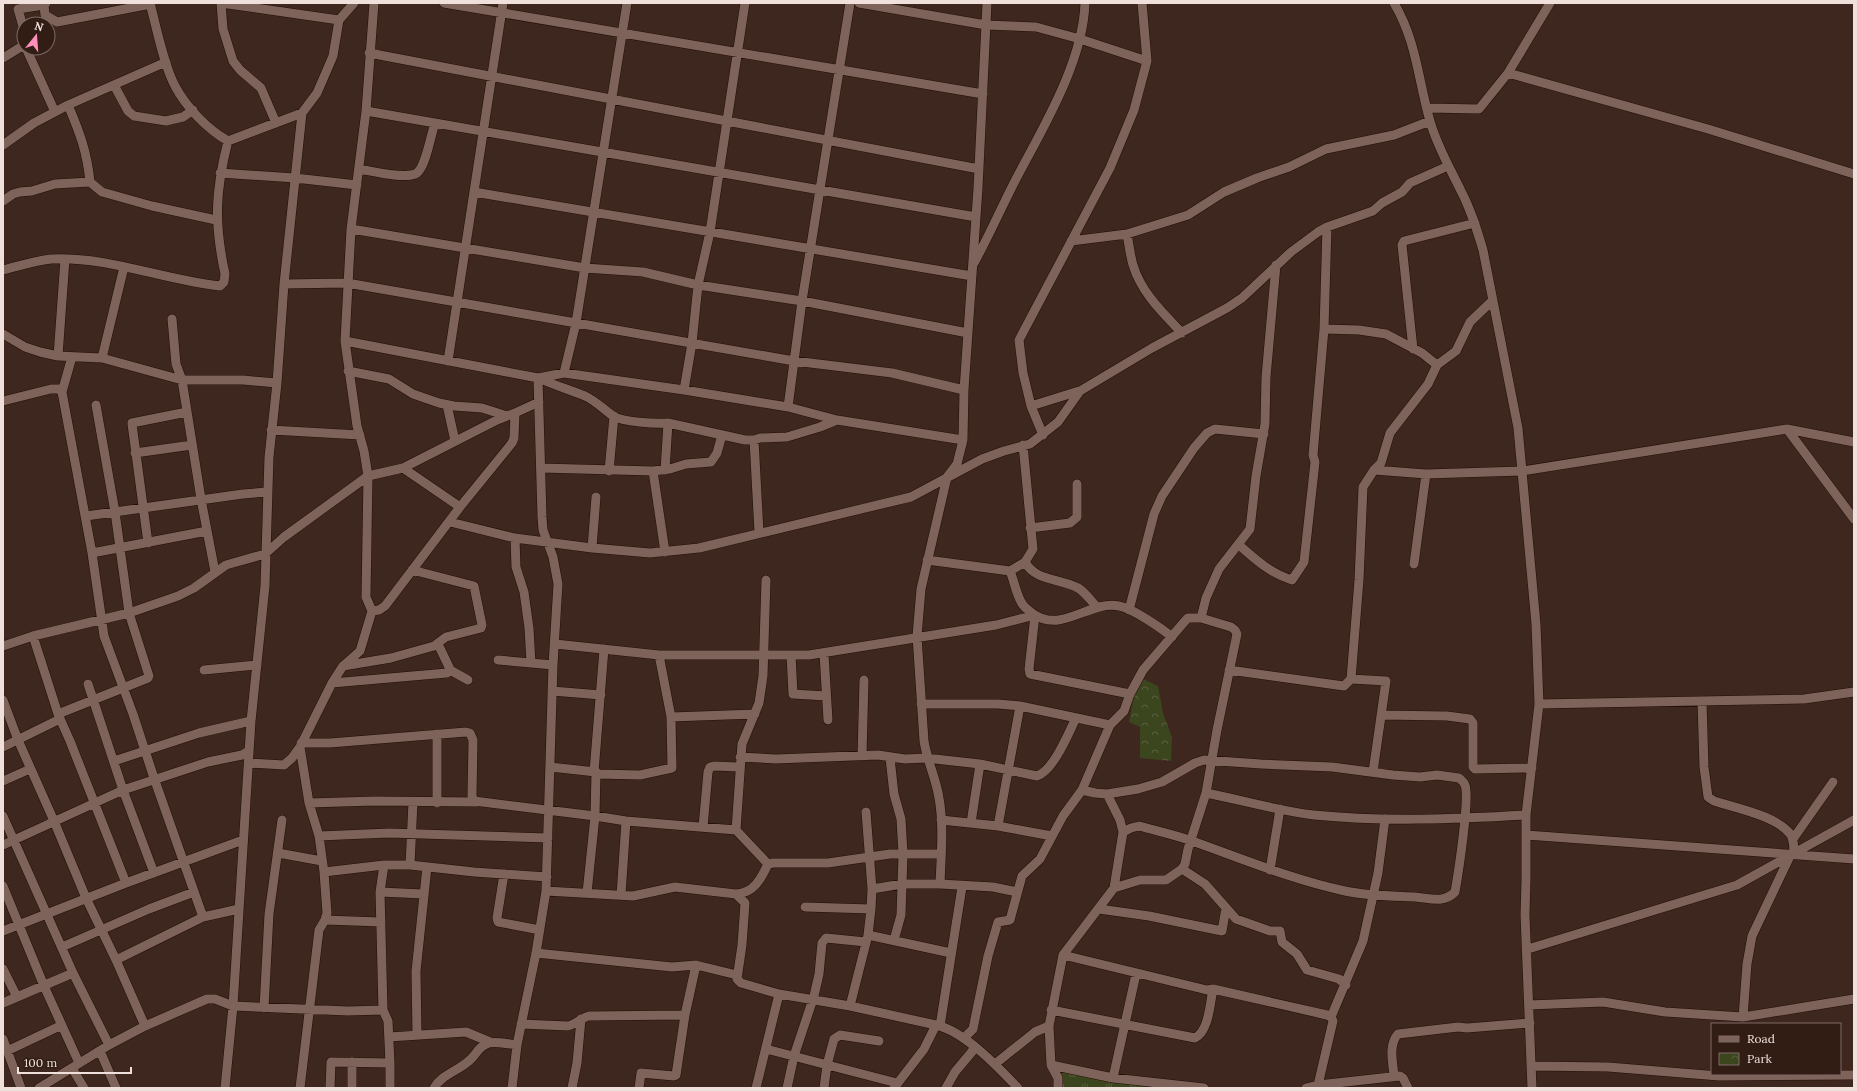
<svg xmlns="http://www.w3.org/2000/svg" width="1857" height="1091" viewBox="0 0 1857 1091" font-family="Lora,serif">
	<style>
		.grass { fill: url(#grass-tufts) }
		.park { fill: url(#park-crowns) }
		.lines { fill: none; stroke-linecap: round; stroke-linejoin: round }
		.minor-casing { stroke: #230f08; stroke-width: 10 }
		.minor { stroke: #7d635a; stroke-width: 9 }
	</style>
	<defs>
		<pattern id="grass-tufts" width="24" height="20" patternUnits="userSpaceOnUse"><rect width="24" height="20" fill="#3b451e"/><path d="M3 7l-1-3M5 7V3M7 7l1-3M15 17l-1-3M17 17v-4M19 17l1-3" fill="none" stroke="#58603e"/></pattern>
		<pattern id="park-crowns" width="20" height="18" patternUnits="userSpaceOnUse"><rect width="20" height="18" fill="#3b451e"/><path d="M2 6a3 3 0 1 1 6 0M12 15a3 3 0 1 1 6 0" fill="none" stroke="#58603e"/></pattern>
	</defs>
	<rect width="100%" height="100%" fill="#3d271e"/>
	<path class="grass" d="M1059,1070L1161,1087V1088H1059Z"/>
	<path class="park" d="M1143,679L1158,686L1163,713L1172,737L1171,761L1140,758V727L1129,722L1135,690Z"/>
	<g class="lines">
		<g class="minor-casing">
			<path id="minor" d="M150,3C156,26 164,66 175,86C186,107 207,129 228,141L302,113
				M221,3L223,29L233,61L240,70L261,88L276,123
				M221,3L339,20
				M374,3L366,111L351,229L345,341L538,378L542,517L543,530L553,557L558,584L553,665L546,891L536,953L517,1045L512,1088
				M444,3L983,94
				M859,3L986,25L1036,27L1080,39L1147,61
				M1394,3C1417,42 1418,80 1430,121C1437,146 1450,168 1461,191C1471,210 1477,230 1483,250L1518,428L1536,624L1539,704L1526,815V879L1525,915L1532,1088
				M44,5L45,15L57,22L151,4
				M24,30L18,9L44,5L46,3
				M26,48L55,112
				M369,53L979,169
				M3,58L24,45
				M1508,73L1708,129L1854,174
				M114,85L128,111L134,116L166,121L183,117L193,110
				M68,105C80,133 87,152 90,182
				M1428,108L1479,109L1508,73L1550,3
				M366,111L976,217
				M3,145L34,123L68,105L166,62
				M359,169C372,171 407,180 417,173C426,166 431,134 435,123
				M220,173L295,178L357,185
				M474,192L972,276
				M3,201L13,194L20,192L32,191L55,184L90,182L102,192L152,206L216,220
				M351,229L585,268L643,272L698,285L802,301L968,333
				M1127,234C1129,244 1130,255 1133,265C1141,292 1162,312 1182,333
				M1071,241L1127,234L1188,215L1224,192L1257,178L1289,167L1326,149L1394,135L1430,121
				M974,263C989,236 1001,208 1015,181C1042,129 1083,63 1085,3
				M3,270C19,266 34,261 51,259C108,256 163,280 220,286L224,282L225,274C214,223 215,192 228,141
				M284,284L347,283L794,361L892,373L964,390
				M172,319L176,364L182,380L201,499L215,572
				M1324,329L1359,330L1386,334L1422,353L1437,365
				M3,334L25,347L40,352L58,356L102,358L182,380H243L277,383
				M345,341L357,426L364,451L368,476L366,597L372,611
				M1413,349L1402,245L1404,241L1475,223
				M58,356L65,259
				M102,358L124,267
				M448,361L503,3
				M348,371L389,379L413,394L439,403L454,406L482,408L507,416
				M564,373L576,323L627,3
				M538,378C554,385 570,390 585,396C596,401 603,409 613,416C623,422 655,424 668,423L745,440H754L760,438L787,437L820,427L837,420L963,440
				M538,378L564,373L684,390L788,407L837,420
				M684,390L692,343L698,285L710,232L745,3
				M1079,391L1031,406L1023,373L1019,340L1110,168L1134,110L1147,61L1142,3
				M62,392L72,357
				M3,401L51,389H59L62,392L92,553L104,636L133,714L154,778L203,917
				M447,405L455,441
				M1031,406L1043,435
				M788,407L802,301L850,3
				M1787,429L1854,519
				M271,430L360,435
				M754,440L759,532
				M135,453L192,445
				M403,468L460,507
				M541,468L653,471L670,469L686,464L711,462L717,453L722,435
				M665,470L668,423
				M1374,470L1426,474L1522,471L1787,429L1854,442
				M609,471L614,416
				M653,471L665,552
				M86,516L243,494L267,492
				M450,522L515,538L592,548L650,553L699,548L911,497L982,459L1004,451L1030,444L1058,422L1080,391L1152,348L1227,308L1242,298L1291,252L1318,232L1327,227L1373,211L1382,203L1402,192L1410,183L1448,166
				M1030,528L1070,523L1077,517V484
				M515,538L516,567L524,592L529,628L531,663L553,665
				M148,543L132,424V423L187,412
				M1239,545C1256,560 1270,573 1292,580L1304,562L1315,462L1313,455L1324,329L1327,227
				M592,548L596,497
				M92,553L207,531
				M927,560L1010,571L1025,562L1033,549L1023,445
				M1025,562C1036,582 1061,578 1078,588C1085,592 1091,601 1096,606
				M1414,564L1426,474
				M1010,571C1014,580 1017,598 1023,605C1025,608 1030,611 1032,613C1061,635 1089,600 1119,606C1132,608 1161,628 1172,637
				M1129,610L1154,514L1162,496L1194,448L1207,433L1215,429L1264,434
				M33,636L58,714L70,741L126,883
				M555,644L659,655H809L996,625L1035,615L1029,669L1030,674L1130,694
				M3,646L33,636L129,613L178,596L194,588L226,565L265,554L284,537L368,476L403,468L497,420L515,413
				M824,654L828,720
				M791,655L793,694L826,696
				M498,660L531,663
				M343,666L391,658L434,646L446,637L481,628L482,625L474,586L412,570
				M204,670L257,665
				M450,670L468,680
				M1229,670L1344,686L1351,679
				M332,683L447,673L450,670L449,667L438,644
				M88,684L123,790L154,873
				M552,691L601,695
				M3,700L18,740L54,821L86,898L116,960L145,1026
				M1702,701L1704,767L1708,797L1714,801C1735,808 1778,816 1791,835C1794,841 1794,848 1794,854
				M921,704H998L1020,706L1110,725
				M1539,704L1804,699L1854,692
				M58,714L148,678L149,676L129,613L115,512L96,405
				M1381,715L1447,716L1470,719L1473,723V767L1475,769L1532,768
				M671,717L755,714
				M301,743H330L466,732L470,733L473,740L472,796L474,801L595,816L587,893
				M3,747L60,719
				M300,747L309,803L319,836L324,872L327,913L325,920L319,930L300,1088
				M862,756L864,680
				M740,757L776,759L878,755L905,759L926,758L980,764L1037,776C1054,770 1068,734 1076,718
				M890,758L894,794L901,819L903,854L901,915L894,940
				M114,761L199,733L251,721
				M249,763L284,765L292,758L300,747L332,683L343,666L360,651L372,611L379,610L385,606L460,507L512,443L514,438L515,413L539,402
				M550,767L596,772L595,816L626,821L736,830L742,744L759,703L763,676L766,580
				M594,772L604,649
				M1373,772L1386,681L1351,679L1359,580L1363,487L1374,470L1381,463L1390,433L1428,384L1437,365L1456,351L1470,322L1492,301
				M597,774L640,775L672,768L671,717L659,655
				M3,781L30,769
				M1082,790L1095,793L1107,794L1138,789L1162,782L1195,763L1204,760L1261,764L1332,767L1393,775L1420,777L1437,775L1459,778C1461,780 1464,782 1465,785C1470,798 1458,875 1455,892C1443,904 1429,898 1415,897C1392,896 1368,896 1345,891C1293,880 1243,859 1192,841C1175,835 1157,831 1139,826L1131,828L1123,832
				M1206,793C1242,800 1278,811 1314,815C1384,822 1456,819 1526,815
				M1107,794L1120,820L1123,832L1114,888
				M309,803L375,801L476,802
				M437,803V734
				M3,816L73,973L109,1045
				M941,820L998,826L1052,836
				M971,823L980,764
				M998,826L1020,706
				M703,827L708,772L710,767L714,766L739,767
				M736,830L768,864
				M1526,835L1854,859
				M319,836L389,833L548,838
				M1793,839L1833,782
				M3,845L123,790L208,762L242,755L249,751
				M278,853L322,861
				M410,865L413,802
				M1182,869L1205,884L1236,919L1270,931H1280L1282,942L1297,954L1307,970L1339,979L1346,985
				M1270,870L1280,809
				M324,872L384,865H410L474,872L547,877
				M504,874L497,918L498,922L540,930
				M940,884C941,856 944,826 939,798C936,778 927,761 924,741L917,636L921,589L947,477L957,464L963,440L964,390L978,188L987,3
				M3,886L44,986L79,1063
				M872,889L902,884H940L993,887L1017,892
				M546,891L633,896L675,887L736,894L745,903L742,945L737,979L741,983L779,994L756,1088
				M380,892L423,894
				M736,894C754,893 761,879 768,864L773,863H828L890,854H941
				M621,895L626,821
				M805,907L871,909
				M1099,909L1149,916L1222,931L1226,908
				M325,920L381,922
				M3,931L126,883L243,840
				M868,935L951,953
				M62,947L149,909L194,892
				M1528,949L1737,885L1854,820
				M536,953L672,967L696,965L737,975
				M1063,955L1207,990L1213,989L1327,1015L1331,1017L1333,1021L1318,1085
				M116,960L203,917L239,909
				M3,969L17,997
				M779,994L850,1006L936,1025
				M3,1003L73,973
				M1529,1005L1603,1002L1665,1012L1743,1017L1854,999
				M850,1006L868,935L871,909L872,889L866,812
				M264,1008L269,914L282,820
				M1051,1010L1195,1038C1209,1031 1210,1003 1213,989
				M1331,1017L1363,941L1378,873L1385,819
				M1743,1017L1747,964L1752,936L1790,856
				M521,1024L568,1026C576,1024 581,1018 589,1016L685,1015
				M940,1026L962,887
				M1049,1026L1051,1065L1058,1078V1088
				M417,1035L416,971L427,867
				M389,1037L466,1032L490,1042
				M964,1038L973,1029L988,956L998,922L1010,920L1022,876L1040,859L1063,816L1082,790L1110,725L1124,711L1130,694L1143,670L1185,621L1188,618H1201L1206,598L1219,569L1250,529L1256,476L1265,424L1266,377L1276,265
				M3,1039L21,1088
				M766,1049L897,1083
				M7,1051L62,1025
				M100,1051L116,1088
				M352,1062V1088
				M390,1063V1088
				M995,1064L1035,1032L1049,1026L1063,955L1114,888L1140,880H1166L1182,869L1185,864L1188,849L1206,793L1217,730L1237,634L1235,630L1231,627L1201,618
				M1051,1065L1113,1078L1204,1088
				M1532,1066L1608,1067L1719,1076L1854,1075
				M72,1068L84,1088
				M1394,1076C1393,1063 1388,1045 1398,1034L1458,1027L1467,1028L1530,1023
				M1113,1078L1136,974
				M39,1088L109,1045L145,1026L207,999H215L233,1006L348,1011L383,1010L380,892L384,865
				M225,1088L233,1006L251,721L265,586L269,457L277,383L284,284L302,113L317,93L333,56L339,20L354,3
				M330,1088L331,1062L390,1063L388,1021L383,1010
				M434,1088C442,1074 459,1071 471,1059C477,1053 479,1046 489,1043C496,1041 509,1044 517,1045
				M572,1088L577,1063L581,1019
				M639,1088L641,1073L674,1076L676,1075L685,1015L696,965
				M787,1088L794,1056L814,996L819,974L822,943L826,938L866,942
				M824,1088L827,1065L834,1039L840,1035L879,1041
				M894,1088L924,1049L936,1025C964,1031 998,1067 1018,1088
				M946,1088L955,1072L975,1048
				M1306,1088L1318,1085L1400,1076L1403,1078L1408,1088"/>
		</g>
		<use href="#minor" class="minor"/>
	</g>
	<rect width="1857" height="1091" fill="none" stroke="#efe0db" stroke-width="8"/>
	<rect x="1711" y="1023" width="130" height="52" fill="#321d15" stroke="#7e6b64"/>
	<rect x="1719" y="1036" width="20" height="6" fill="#7d635a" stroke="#7e6b64"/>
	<text x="1747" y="1043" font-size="12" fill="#efe0db">Road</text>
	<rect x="1719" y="1053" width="20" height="12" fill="url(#park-crowns)" stroke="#7e6b64"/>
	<text x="1747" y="1063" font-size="12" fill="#efe0db">Park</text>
	<g transform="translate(36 36) rotate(17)"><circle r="19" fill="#321d15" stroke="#7e6b64"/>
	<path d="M0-3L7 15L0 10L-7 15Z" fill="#fe8ebc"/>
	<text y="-6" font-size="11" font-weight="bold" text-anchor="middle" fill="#efe0db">N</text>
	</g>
	<path d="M18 1067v6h113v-6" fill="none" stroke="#efe0db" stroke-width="2"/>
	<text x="24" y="1067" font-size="12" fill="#efe0db" stroke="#321d15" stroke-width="3" paint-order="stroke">100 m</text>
</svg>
